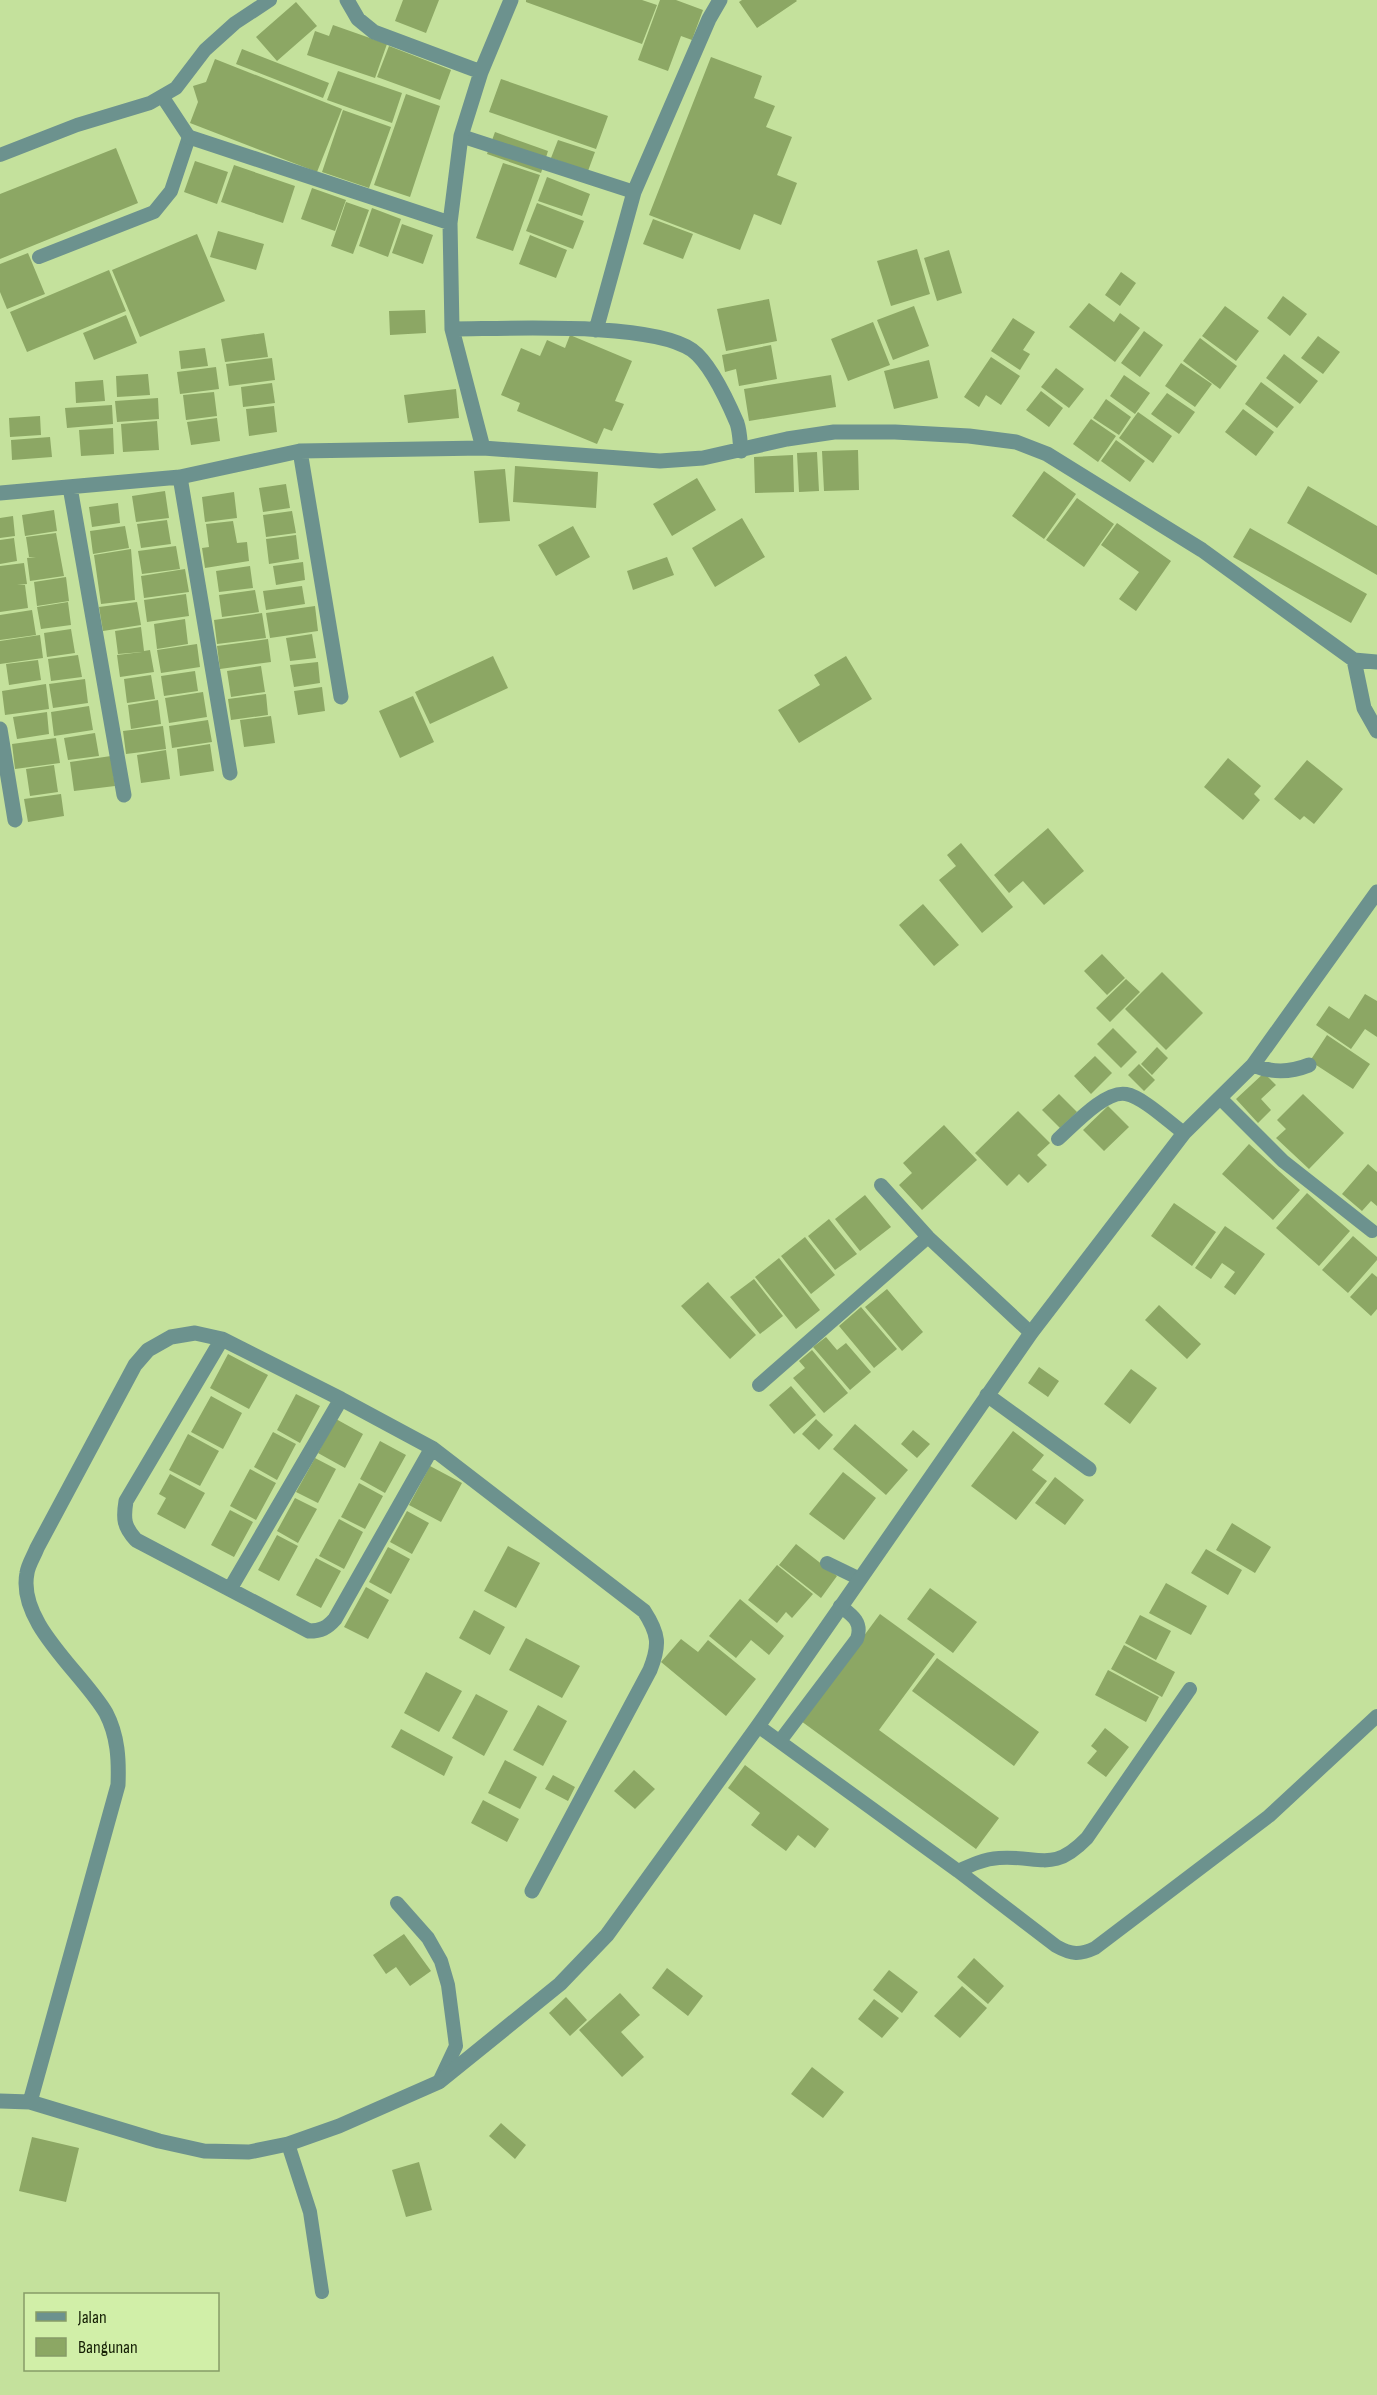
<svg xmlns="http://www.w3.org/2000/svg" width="1377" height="2395" viewBox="0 0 1377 2395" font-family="'Sofia Sans Condensed',sans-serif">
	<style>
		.building { fill: #8ca764 }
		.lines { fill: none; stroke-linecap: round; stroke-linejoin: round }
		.lane { stroke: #6c928e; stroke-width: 14 }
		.street { stroke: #6c928e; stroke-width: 15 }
	</style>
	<rect width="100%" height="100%" fill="#c4e19c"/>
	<path class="building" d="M403,0H439L426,33L395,21Z
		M526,0H642L657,5L642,44L526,2Z
		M660,0H676L703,10L692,40L681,36L668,71L638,60Z
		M742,0H796L797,1L757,28L739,2Z
		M296,2L317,26L277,61L256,37Z
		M333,25L387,44L375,78L307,55L315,31L329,36Z
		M389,46L451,70L440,100L377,77Z
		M242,49L329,83L323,98L236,64Z
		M711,57L762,76L754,98L775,106L766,127L792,137L777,175L797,183L781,225L754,214L740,250L649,215Z
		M215,59L342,109L317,172L190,123L198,102L193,86L206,82Z
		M338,71L402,93L392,123L327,100Z
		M501,79L608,116L596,149L489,112Z
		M406,94L440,106L410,197L374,185Z
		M343,110L391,127L369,188L322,172Z
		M495,132L548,151L541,173L487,154Z
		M558,140L595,152L588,171L551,158Z
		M116,148L138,203L0,259V194Z
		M195,161L228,172L217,204L184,192Z
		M503,163L540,175L513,251L476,238Z
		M234,165L295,186L283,223L221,202Z
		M547,177L590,194L582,216L538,201Z
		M312,188L346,200L335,231L301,219Z
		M346,202L369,210L353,254L331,246Z
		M537,203L584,221L573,249L526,231Z
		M372,208L401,219L388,257L359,246Z
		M653,219L693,234L683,259L643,244Z
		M402,224L433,235L423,264L392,253Z
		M218,231L264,244L256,270L210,257Z
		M197,234L225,301L140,337L112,270Z
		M530,235L567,250L556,278L519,264Z
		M917,249L930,294L891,306L877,261Z
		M949,250L962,293L937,301L924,258Z
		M28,253L45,294L7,309L0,292V264Z
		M109,270L126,311L27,352L10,312Z
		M1121,272L1136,283L1120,306L1105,295Z
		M1283,296L1307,314L1290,336L1267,318Z
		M769,299L777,341L726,351L717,309Z
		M1089,303L1114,322L1120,313L1140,328L1115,362L1069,327Z
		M914,306L929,346L893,360L877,320Z
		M1225,306L1259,331L1236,361L1202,336Z
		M425,310L426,333L390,335L389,311Z
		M126,315L137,343L94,360L83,333Z
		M1013,318L1035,332L1023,350L1030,354L1020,370L991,351Z
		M873,322L890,365L848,381L831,339Z
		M1144,331L1163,345L1140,377L1121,363Z
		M264,333L268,357L225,362L221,339Z
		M570,335L632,361L615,401L624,404L612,431L604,428L597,444L517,411L520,403L501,395L521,348L540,356L547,340L565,348Z
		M1318,336L1340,352L1323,374L1301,358Z
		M1200,338L1237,366L1220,389L1183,361Z
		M771,345L777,379L739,386L736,369L725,372L722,355Z
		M205,348L208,366L181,369L179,351Z
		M1284,354L1318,381L1300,404L1266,378Z
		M991,357L1020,376L1001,405L986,395L979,407L964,397Z
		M272,358L275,380L229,386L226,364Z
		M929,360L938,398L894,409L884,371Z
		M1181,363L1212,384L1195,407L1165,386Z
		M216,367L219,389L180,394L177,372Z
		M1056,368L1084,389L1069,408L1041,387Z
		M148,374L150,395L117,397L116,376Z
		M831,375L836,407L749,421L744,389Z
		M1124,375L1150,393L1135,414L1110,396Z
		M103,380L105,401L76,403L75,382Z
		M1261,382L1294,407L1277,428L1245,404Z
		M272,383L275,403L243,407L241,387Z
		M456,389L459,418L408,423L404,395Z
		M1041,391L1063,408L1049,427L1026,410Z
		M214,392L217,416L186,420L183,395Z
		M1167,393L1195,412L1179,434L1151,414Z
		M158,398L159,419L117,422L115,401Z
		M1106,399L1131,417L1119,435L1093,418Z
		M112,405L113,424L67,428L65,408Z
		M274,406L277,432L249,436L246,409Z
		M1243,409L1274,432L1256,456L1225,432Z
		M1138,412L1172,436L1153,463L1119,438Z
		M40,416L41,435L10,437L9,418Z
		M217,418L220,441L191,445L187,422Z
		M1091,419L1116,436L1098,462L1073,444Z
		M157,421L159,450L123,452L121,424Z
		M113,428L114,454L81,456L79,430Z
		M50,437L52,457L12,460L11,440Z
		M1116,440L1145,461L1130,482L1101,461Z
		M858,450L859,490L824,491L822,451Z
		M817,452L819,491L799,492L797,453Z
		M793,455L794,492L755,493L754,457Z
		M515,466L598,472L596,508L513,502Z
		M505,469L510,521L479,523L474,471Z
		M1044,471L1076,494L1044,539L1012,516Z
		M697,478L716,510L672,536L653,504Z
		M286,484L290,508L263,512L259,488Z
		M1308,486L1377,526V575L1287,523Z
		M165,491L169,518L136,522L132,496Z
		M234,492L237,518L205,522L202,497Z
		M1077,498L1114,524L1084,567L1046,540Z
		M118,503L120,523L92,527L89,507Z
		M54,510L57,531L25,536L22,515Z
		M292,511L296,533L266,537L263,515Z
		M13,516L15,536L0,538V518Z
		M742,518L765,557L715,587L692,548Z
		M167,520L171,544L141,548L137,524Z
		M233,521L237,543L247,542L249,561L205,568L202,548L209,547L206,524Z
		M1117,523L1171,561L1136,611L1119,599L1139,572L1101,545Z
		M125,526L129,548L93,554L90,531Z
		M573,526L590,557L556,576L538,545Z
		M1250,528L1367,594L1351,623L1233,557Z
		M56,533L64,576L30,581L27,558L36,557H29L26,537Z
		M296,535L299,559L269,564L266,539Z
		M14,538L17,561L0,564V540Z
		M176,546L180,569L142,574L138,551Z
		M131,549L135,600L101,604L94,555Z
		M667,557L674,575L633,590L627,571Z
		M303,562L305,580L276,585L273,566Z
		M24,563L27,584L17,585H25L28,608L0,612V566Z
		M250,566L253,588L219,592L216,571Z
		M185,569L189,592L144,598L141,576Z
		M66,577L69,601L37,606L34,582Z
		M302,586L305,604L266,610L263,591Z
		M255,590L259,612L222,617L219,595Z
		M186,594L189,616L147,622L144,600Z
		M68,602L71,625L41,629L37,607Z
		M137,602L141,625L103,631L99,607Z
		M315,606L318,631L270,638L266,613Z
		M32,610L36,635L0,640V615Z
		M262,613L266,638L217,644L214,620Z
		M185,619L188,644L157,649L154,624Z
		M141,627L144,651L150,650L154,672L120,677L117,655L142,652L118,654L115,631Z
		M71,629L75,653L47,657L44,633Z
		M312,634L316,658L290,661L286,638Z
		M40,635L43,658L0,664V641Z
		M268,639L271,662L220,669L217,646Z
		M197,644L200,667L161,673L157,650Z
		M78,655L82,677L51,681L48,659Z
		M493,656L508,688L430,724L415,692Z
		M846,656L872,699L799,743L778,710L820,685L814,675Z
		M38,660L41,680L9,685L6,664Z
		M318,662L320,683L294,687L290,665Z
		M261,666L265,692L231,697L227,671Z
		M195,671L198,691L164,696L161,676Z
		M151,675L155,699L127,703L124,679Z
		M85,679L88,703L53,708L49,684Z
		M46,684L49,709L5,715L2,691Z
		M322,687L325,711L298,715L294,691Z
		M203,692L207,717L169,723L165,698Z
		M266,694L268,715L231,720L228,699Z
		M413,696L434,742L400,758L379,711Z
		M158,700L161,724L131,729L128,705Z
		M89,706L93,730L54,736L51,712Z
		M47,712L49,734L17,739L13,717Z
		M271,716L275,743L244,747L240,720Z
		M208,720L212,742L172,748L169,726Z
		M163,726L166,749L126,754L123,731Z
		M95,733L99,756L68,760L64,738Z
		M56,738L60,763L15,769L12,744Z
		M210,744L214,771L180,776L177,749Z
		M166,750L170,779L141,783L137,755Z
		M111,756L115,786L74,791L70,762Z
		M1228,758L1261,786L1254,794L1260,800L1243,820L1204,787Z
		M1307,760L1343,789L1314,824L1304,816L1300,820L1274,799Z
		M54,765L58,792L30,796L26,769Z
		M61,794L64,816L28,822L24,799Z
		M1048,828L1084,871L1044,905L1023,881L1009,893L994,875Z
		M961,843L1013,907L982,933L939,880L956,866L947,855Z
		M923,904L959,945L934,966L899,925Z
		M1102,954L1125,978L1107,995L1084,971Z
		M1162,972L1203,1013L1166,1050L1125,1009Z
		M1126,979L1140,992L1110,1022L1096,1008Z
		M1365,994L1377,1001V1037L1365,1029L1351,1049L1316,1025L1329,1006L1349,1019Z
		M1113,1028L1137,1052L1121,1068L1097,1044Z
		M1327,1035L1370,1064L1353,1089L1310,1061Z
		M1157,1047L1168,1058L1152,1075L1141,1064Z
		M1095,1056L1112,1073L1091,1094L1074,1076Z
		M1139,1064L1155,1080L1144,1091L1128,1075Z
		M1264,1073L1276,1085L1261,1099L1271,1110L1258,1123L1236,1099Z
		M1059,1094L1077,1112L1060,1128L1042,1110Z
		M1303,1094L1344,1133L1309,1169L1276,1138L1286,1129L1277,1120Z
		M1108,1106L1129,1127L1104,1151L1083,1130Z
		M1018,1111L1050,1143L1037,1155L1047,1165L1028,1183L1019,1174L1007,1186L975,1153Z
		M944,1125L977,1160L922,1210L899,1185L912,1173L903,1163Z
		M1249,1144L1300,1190L1273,1220L1222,1174Z
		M1368,1164L1377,1172V1206L1371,1201L1362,1211L1342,1194Z
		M1307,1193L1350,1231L1319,1266L1276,1228Z
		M865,1195L891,1227L860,1251L835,1219Z
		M1174,1203L1216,1232L1192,1266L1151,1236Z
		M829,1219L857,1254L835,1270L808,1236Z
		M1225,1226L1265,1254L1235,1295L1224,1287L1235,1272L1222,1263L1211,1279L1195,1268Z
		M1353,1236L1377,1257V1260L1348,1293L1322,1270Z
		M805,1237L835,1275L811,1294L781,1256Z
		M779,1258L820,1310L796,1329L755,1277Z
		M1372,1273L1377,1277V1309L1371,1316L1350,1297Z
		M754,1279L783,1316L760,1334L730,1297Z
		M708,1282L756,1335L730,1359L681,1306Z
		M887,1289L923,1332L902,1351L865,1307Z
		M1159,1305L1201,1344L1187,1359L1145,1320Z
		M861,1307L897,1349L874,1368L839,1326Z
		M826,1337L837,1350L846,1343L871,1372L850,1390L813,1347Z
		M812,1350L848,1393L824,1413L793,1378L805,1368L799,1361Z
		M228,1354L268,1375L249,1409L210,1388Z
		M1039,1367L1059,1381L1048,1397L1028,1383Z
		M1131,1369L1157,1388L1130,1424L1104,1404Z
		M791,1386L816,1415L794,1434L769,1405Z
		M296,1394L320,1406L300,1443L277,1430Z
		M211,1396L242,1413L223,1449L191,1432Z
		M336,1419L363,1434L345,1468L318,1453Z
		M816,1419L833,1435L819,1450L802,1434Z
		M855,1424L908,1470L886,1495L833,1449Z
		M913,1430L930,1444L917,1458L901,1444Z
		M1013,1431L1044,1455L1032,1470L1047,1481L1016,1520L971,1486Z
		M273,1432L296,1444L277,1480L254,1467Z
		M188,1434L219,1451L200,1486L169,1470Z
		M380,1441L406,1455L385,1493L360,1479Z
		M315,1458L336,1469L318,1503L296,1492Z
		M430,1466L462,1483L441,1522L409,1505Z
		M250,1469L276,1483L256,1520L230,1506Z
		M843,1472L876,1498L844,1540L809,1514Z
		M170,1474L205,1493L185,1529L157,1514L166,1498L159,1494Z
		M1055,1477L1084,1500L1065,1525L1035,1503Z
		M359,1483L383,1496L365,1529L341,1517Z
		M295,1498L317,1509L298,1543L277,1531Z
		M230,1510L253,1522L234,1557L211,1545Z
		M407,1511L429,1523L412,1554L390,1542Z
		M339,1519L363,1532L344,1569L319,1556Z
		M1232,1523L1271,1547L1255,1573L1216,1550Z
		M277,1535L298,1546L279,1581L258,1570Z
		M796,1544L837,1576L821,1598L779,1565Z
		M508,1546L540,1563L516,1608L484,1591Z
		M388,1547L410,1559L391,1594L369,1582Z
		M1206,1549L1242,1570L1228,1595L1191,1573Z
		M316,1558L341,1571L321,1608L296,1595Z
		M777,1565L813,1594L792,1618L786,1612L777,1623L748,1600Z
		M1166,1583L1207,1606L1191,1635L1149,1613Z
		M366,1587L389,1600L368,1639L344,1627Z
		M930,1588L977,1622L953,1653L907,1619Z
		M740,1599L784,1636L769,1655L751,1640L736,1658L709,1636Z
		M474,1610L505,1627L490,1655L459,1638Z
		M880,1614L935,1654L879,1730L999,1818L976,1849L801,1721Z
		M1140,1615L1171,1631L1156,1660L1125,1643Z
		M526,1638L580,1666L562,1698L509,1670Z
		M681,1639L698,1652L708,1640L756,1679L726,1716L661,1662Z
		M1124,1645L1175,1672L1162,1697L1111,1669Z
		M937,1658L1039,1732L1014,1766L912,1691Z
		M1108,1670L1159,1697L1146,1722L1095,1695Z
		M426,1672L462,1691L439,1732L404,1713Z
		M476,1694L508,1711L484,1756L452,1738Z
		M538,1705L567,1721L543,1766L513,1750Z
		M1105,1728L1129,1747L1106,1777L1087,1763L1097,1751L1091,1746Z
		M401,1729L453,1757L444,1776L391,1747Z
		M505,1760L537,1777L520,1809L488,1793Z
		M745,1765L829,1829L815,1848L798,1835L786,1851L751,1825L760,1813L728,1788Z
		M634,1770L655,1789L635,1809L614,1791Z
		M553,1775L575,1787L568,1801L545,1789Z
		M483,1800L519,1819L507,1842L471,1823Z
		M404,1934L431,1971L410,1986L396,1967L386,1974L373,1955Z
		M974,1958L1004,1986L988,2004L957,1977Z
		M667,1968L703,1996L688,2016L652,1988Z
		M889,1970L918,1992L902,2013L873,1990Z
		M962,1986L987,2008L960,2038L934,2016Z
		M620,1993L640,2015L621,2032L644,2057L622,2077L579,2030Z
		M566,1997L587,2020L570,2036L549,2013Z
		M874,1999L899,2018L882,2038L858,2019Z
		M812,2067L844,2092L823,2118L791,2094Z
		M501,2123L526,2145L515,2159L489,2136Z
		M32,2137L79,2148L66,2202L19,2191Z
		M419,2162L432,2210L406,2217L392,2170Z"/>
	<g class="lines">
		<path class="lane" d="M461,136L634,192
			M0,155L77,125L150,103L176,88L205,50L235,23L270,0
			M39,257L154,212L171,191L189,137L162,96
			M1221,1099L1283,1161L1372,1231
			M1058,1139C1073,1126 1105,1090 1126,1094C1143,1097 1170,1123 1184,1133
			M881,1185L928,1237L1031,1333
			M759,1385L928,1237
			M827,1563L860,1579
			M758,1726L958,1871L1056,1946C1072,1955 1080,1955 1095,1948L1269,1816L1377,1716
			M780,1741L857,1639C863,1622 852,1615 840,1606
			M958,1871C971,1865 984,1859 999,1858C1040,1855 1052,1874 1087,1838L1190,1689
			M397,1903L428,1938L441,1961L448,1985L456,2046L439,2082
			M288,2144L310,2212L322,2292"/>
		<path class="street" d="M347,0L358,19L374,32L481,72
			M189,137L450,223L461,136L481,72L511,0
			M450,223L452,329L483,448
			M452,329C505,329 651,321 692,350C710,363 728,402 737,423C740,432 740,442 741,451
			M596,330L634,192L709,19L720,0
			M300,451L341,697
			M180,477L230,773
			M70,487L124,795
			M0,493L180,477L300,451L483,448L660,461L703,458L787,439L834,432H895L969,436L1016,442L1047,454L1202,550L1354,660L1377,662
			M1354,660L1364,708L1377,731
			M0,729L15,820
			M1253,1065C1272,1073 1289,1073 1309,1065
			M222,1339L126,1501C123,1519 124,1527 136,1540L309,1631C321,1631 327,1628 335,1619L432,1448
			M987,1395L1089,1469
			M230,1589L341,1399
			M0,2101L30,2102L159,2141L204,2151L249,2152L288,2144L339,2126L439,2082L560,1984L607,1935L758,1726L1031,1333L1184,1133L1253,1065L1377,892
			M30,2102L118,1785C119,1760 118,1736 106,1713C83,1673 17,1623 27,1573C28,1565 34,1556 37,1548L135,1365L148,1350L171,1337L195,1333L222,1339L341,1399L432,1448L644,1611C659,1634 660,1645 650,1670L532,1891"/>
	</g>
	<rect x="24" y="2293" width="195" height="78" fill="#d1efa8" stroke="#869c67" stroke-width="1.5"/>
	<rect x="36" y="2312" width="30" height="9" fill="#6c928e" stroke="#869c67" stroke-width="1.5"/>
	<text x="78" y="2323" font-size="18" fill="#162005">Jalan</text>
	<rect x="36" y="2338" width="30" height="18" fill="#8ca764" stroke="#869c67" stroke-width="1.5"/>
	<text x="78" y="2353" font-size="18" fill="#162005">Bangunan</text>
</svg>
